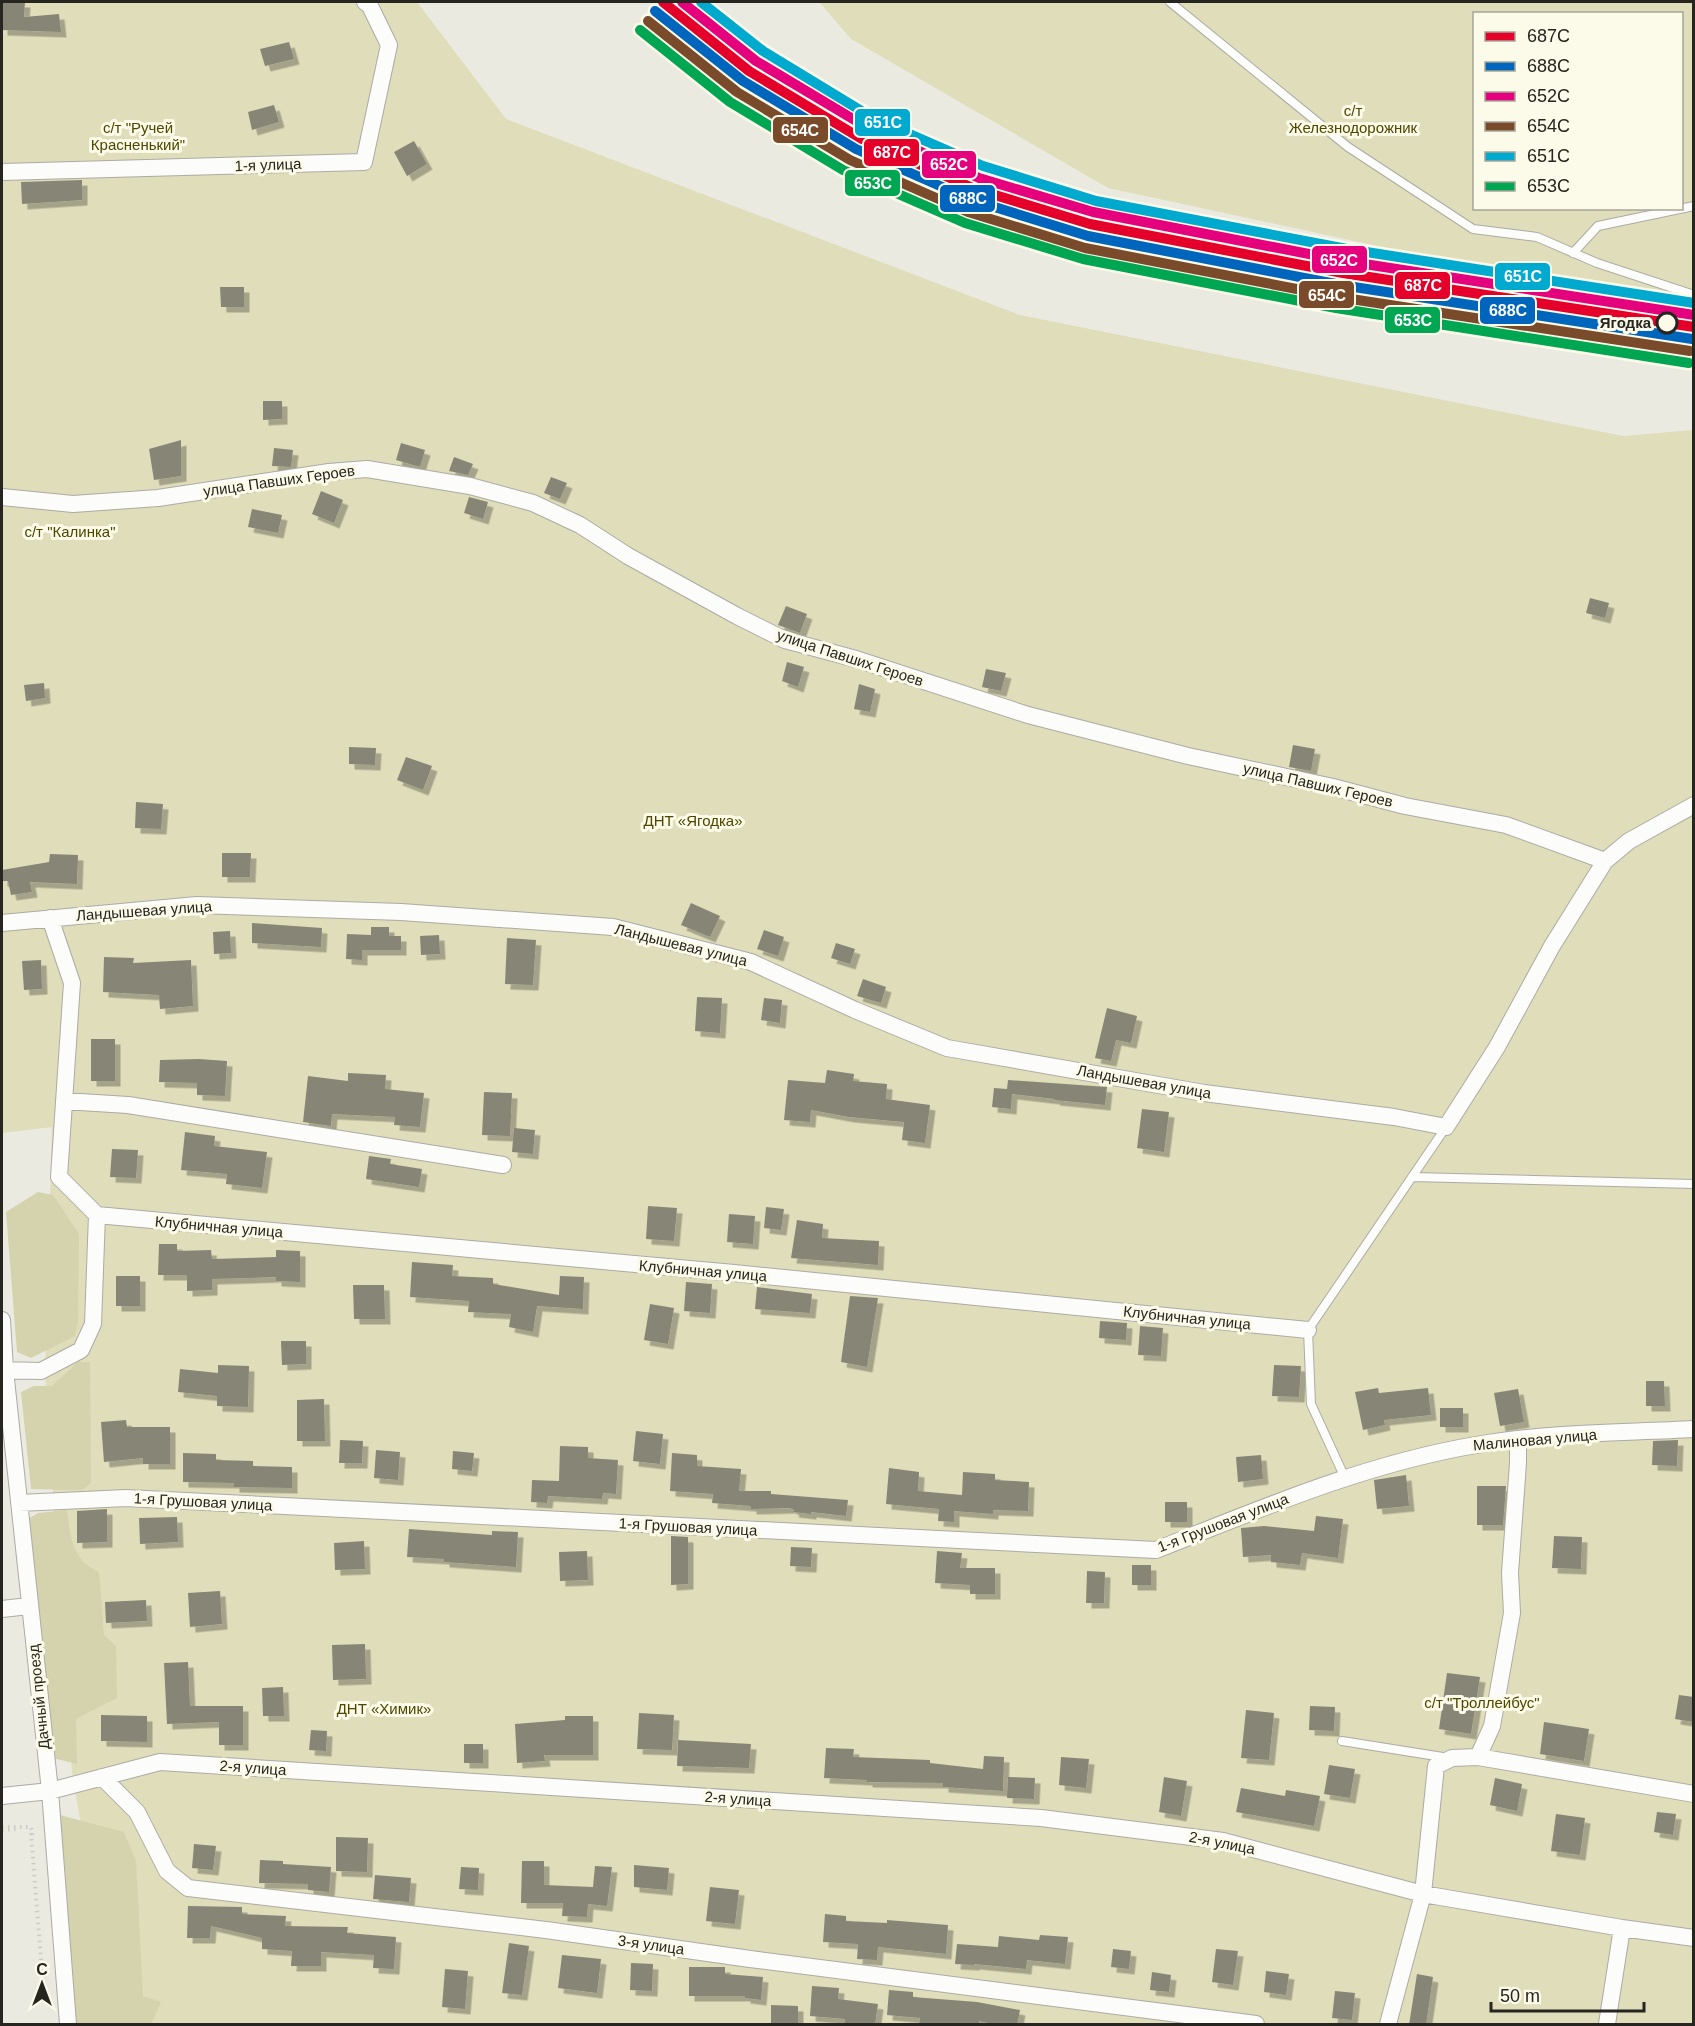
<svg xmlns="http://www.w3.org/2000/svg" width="1695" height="2026" viewBox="0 0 1695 2026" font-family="Arial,sans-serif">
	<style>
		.green { fill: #e0ddba; fill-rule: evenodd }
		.forest { fill: #d5d2ae }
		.building { fill: #878676; filter: url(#shadow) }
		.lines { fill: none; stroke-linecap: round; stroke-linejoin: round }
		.service-casing { stroke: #acaba4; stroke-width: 10 }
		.minor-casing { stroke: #acaba4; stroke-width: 18 }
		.path { stroke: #cbcbc9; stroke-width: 4; stroke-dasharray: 1.5 4.5; stroke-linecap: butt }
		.service { stroke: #fcfcfa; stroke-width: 8 }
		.minor { stroke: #fcfcfa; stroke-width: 16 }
		.rail-1-casing { stroke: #fcfbe9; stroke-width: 15 }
		.rail-2-casing { stroke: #fcfbe9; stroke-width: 15 }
		.rail-3-casing { stroke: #fcfbe9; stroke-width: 15 }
		.rail-4-casing { stroke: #fcfbe9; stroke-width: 15 }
		.rail-5-casing { stroke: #fcfbe9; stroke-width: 15 }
		.rail-6-casing { stroke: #fcfbe9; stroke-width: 15 }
		.rail-1 { stroke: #e4002b; stroke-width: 10 }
		.rail-2 { stroke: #0065bd; stroke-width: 10 }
		.rail-3 { stroke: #e5007d; stroke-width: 10 }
		.rail-4 { stroke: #7a4b2a; stroke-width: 10 }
		.rail-5 { stroke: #00a9ce; stroke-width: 10 }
		.rail-6 { stroke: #00a651; stroke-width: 10 }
		.stop-dot { fill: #fcfbe9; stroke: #26251f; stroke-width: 3 }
		.labels { text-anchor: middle; stroke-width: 6; stroke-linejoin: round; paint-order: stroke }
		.park-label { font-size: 15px; fill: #4e4700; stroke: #fcfbe9 }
		.street-label { font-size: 15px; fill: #26251f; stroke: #fcfbe9 }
		.stop-label { font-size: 15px; font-weight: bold; fill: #26251f; stroke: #fcfbe9; text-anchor: end }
		.line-badge { stroke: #fcfbe9; stroke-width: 2 }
		.badge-label { font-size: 16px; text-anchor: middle; font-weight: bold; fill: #fff }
	</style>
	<defs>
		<filter id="shadow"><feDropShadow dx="5.5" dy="5.5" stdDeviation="0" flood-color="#0004"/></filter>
	</defs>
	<rect width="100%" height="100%" fill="#ebeae0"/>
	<path class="green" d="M2,2H417L506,119L1020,315L1623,436L1693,430V2024H116L72,1773L45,1374L52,1127L2,1133Z
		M819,2H1693V304L1387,248L1108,188L851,39ZM1474,14H1682V208H1474Z"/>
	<path class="forest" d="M38,1192L53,1195L79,1234L78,1322L75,1336L31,1358L17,1352L6,1212Z
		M78,1362H90L91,1483L82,1490L31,1489L21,1392L34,1386H52Z
		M67,1510C70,1537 72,1560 99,1572L104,1635L116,1646L117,1698L76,1719L77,1764L49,1757L28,1519L38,1513Z
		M56,1814L124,1832L136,1861L143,1996L161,2002L151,2024H75Z"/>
	<path class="building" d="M2,2H25L24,17L59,14L61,32L2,30Z
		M289,42L294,59L265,66L260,49Z
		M274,105L279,122L252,130L248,112Z
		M414,141L427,164L407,176L394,152Z
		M82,180V200L22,204L21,182Z
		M220,287H244V307H221Z
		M263,401H282V419L263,420Z
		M181,440V476L154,480L149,449Z
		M401,443L425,450L420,467L396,460Z
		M274,448L293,450L291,467L272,466Z
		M454,457L473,464L468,475L449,471Z
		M551,477L567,483L560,499L544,493Z
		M321,491L343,500L334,523L312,514Z
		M469,497L488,502L483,519L464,513Z
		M252,509L282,515L278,533L248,527Z
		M1590,598L1609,603L1605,618L1586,613Z
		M786,606L807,614L800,633L778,625Z
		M787,662L804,667L798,687L782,681Z
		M986,669L1006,673L1001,691L982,687Z
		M44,683L45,698L26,701L24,685Z
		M859,684L875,689L870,712L854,709Z
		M1293,745L1315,749L1311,771L1289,767Z
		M349,747L376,748L375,765L349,764Z
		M406,757L432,766L423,790L397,780Z
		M136,802L163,804L161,829L135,828Z
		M222,853H251L250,877H222Z
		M50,854L78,855L77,884L30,882L32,892L11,895L8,881H2V870L49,862Z
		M691,903L720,916L710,937L681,925Z
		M252,923L322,928L321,947L252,943Z
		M371,927H389V936H401V950H362V960L346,959L347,934L371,935Z
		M764,930L784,937L778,956L757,949Z
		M230,931L231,953L214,954L213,932Z
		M439,935L440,954L421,955L420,936Z
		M507,938L536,940L533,985L505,984Z
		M836,943L855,949L850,964L831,958Z
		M104,957L134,958L133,963L191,960L193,1006L160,1009L159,995L103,992Z
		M41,960L42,989L24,990L22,961Z
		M863,979L886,987L881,1003L857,996Z
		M697,997L722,998L720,1033L695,1031Z
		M764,998L782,1000L780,1023L761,1020Z
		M1107,1008L1137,1016L1131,1043L1116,1040L1111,1061L1095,1058Z
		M91,1039H115V1081H91Z
		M199,1059L227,1061L225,1096L197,1095V1083L159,1082L160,1060Z
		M827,1070L854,1074L853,1081L887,1084L886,1099L930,1105L925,1143L902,1140L904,1122L849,1117L811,1110L810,1122L784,1120L788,1080L825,1083Z
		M348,1073L386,1075L385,1089L424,1093L420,1127L394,1125L395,1117L332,1114L331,1126L303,1122L308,1076L348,1081Z
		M1008,1080L1107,1087L1105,1105L1054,1100L1055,1099L1012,1094L1011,1109L992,1107L994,1088L1007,1089Z
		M484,1092L512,1093L510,1136L482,1135Z
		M1142,1109L1169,1112L1164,1152L1137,1148Z
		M514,1128L535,1130L533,1154L512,1152Z
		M185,1132L215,1136L214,1146L267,1152L262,1188L226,1184L227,1174L181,1170Z
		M112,1149L138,1150L136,1178L110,1177Z
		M369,1156L391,1159L390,1164L422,1169L419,1187L366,1179Z
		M648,1206L677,1208L674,1241L646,1239Z
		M766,1207L784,1209L781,1230L764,1228Z
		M729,1214L755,1216L753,1244L727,1242Z
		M797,1220L823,1224L822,1238L879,1241L878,1265L791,1258Z
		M159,1244H177V1251L211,1250L212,1259L276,1257V1250L300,1251V1282L276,1281V1277L212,1279V1290L187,1291V1275H158Z
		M412,1262L453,1265L452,1276L493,1278V1284L559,1295L560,1276L584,1277L583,1309L537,1306L533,1332L509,1327L511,1314L468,1312L469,1301L410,1297Z
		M116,1276H140V1306H116Z
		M686,1282L712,1284L710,1313L684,1311Z
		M353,1285H384L385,1319H354Z
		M757,1287L812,1294L810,1313L755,1309Z
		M850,1296L878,1298L867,1367L841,1362Z
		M650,1304L674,1308L668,1344L644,1340Z
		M1100,1321L1127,1323L1126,1340L1099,1338Z
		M1140,1326L1163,1328L1161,1356L1138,1355Z
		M281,1341H306V1364L282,1365Z
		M218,1365L249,1366L248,1407L217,1406V1396L178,1392L180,1369L218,1373Z
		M1274,1365L1301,1366L1299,1397L1272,1396Z
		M1646,1381H1664L1665,1406H1646Z
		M1378,1388L1379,1393L1428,1388L1431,1415L1384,1420L1385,1425L1363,1430L1355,1392Z
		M1518,1389L1524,1422L1500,1426L1494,1393Z
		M324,1399L325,1441H297V1400Z
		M1440,1408H1463V1427H1440Z
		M126,1420L127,1427H170V1464H143V1458L104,1462L101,1422Z
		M636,1431L663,1434L660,1464L633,1461Z
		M340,1440L363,1441L362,1463H339Z
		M1678,1440L1677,1466L1652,1465L1653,1441Z
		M560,1446L588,1447V1458L618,1460L616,1494L603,1493L602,1499L548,1496L547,1503L531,1502L532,1480L559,1481Z
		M376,1450L400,1452L398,1480L374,1478Z
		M453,1451L474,1453L472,1471L452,1469Z
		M183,1453L216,1454V1460L253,1461V1466L292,1467V1488L234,1487V1483L183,1482Z
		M672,1453L697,1455V1466L741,1469L739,1491H771V1494L848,1500L846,1516L811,1512V1514L793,1512L794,1510L790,1508L751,1509V1506L712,1503L713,1494L670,1491Z
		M1261,1455L1263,1479L1238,1482L1236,1457Z
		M889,1468L919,1472L918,1491L962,1495L963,1472L995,1474V1480L1029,1482L1028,1511L993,1510V1514L954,1511V1522L938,1521L939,1509L886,1504Z
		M1406,1475L1409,1506L1377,1509L1374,1480Z
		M1477,1486H1506L1503,1525H1477Z
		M1165,1502H1187V1522H1165Z
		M107,1509V1542L77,1543V1511Z
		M1316,1516L1343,1519L1338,1558L1302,1553L1300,1565L1271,1562V1555L1243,1557L1241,1528L1264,1526L1314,1531Z
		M177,1517L178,1542L140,1544L139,1518Z
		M409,1529L492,1535V1531L518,1532L516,1567L444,1562V1559L407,1557Z
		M671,1536L688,1537V1584L671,1585Z
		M1554,1536L1582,1537L1581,1569L1552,1568Z
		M364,1541L365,1569L335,1570L334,1543Z
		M791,1547L812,1548L811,1567L790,1566Z
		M587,1551L588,1580L560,1581L559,1552Z
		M937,1551L962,1553L960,1568H995V1594H970V1585L935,1583Z
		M1132,1565H1151V1585H1132Z
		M1087,1571L1105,1572L1104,1603H1086Z
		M220,1591L222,1624L190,1627L188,1593Z
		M146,1600L147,1621L106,1623L105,1602Z
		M365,1644L366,1679L333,1680L332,1645Z
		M188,1662L190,1706H243V1745H219V1722L167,1724L164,1663Z
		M1447,1673L1480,1677L1471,1734L1439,1729Z
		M283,1687L284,1716H263L262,1688Z
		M1679,1695L1694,1697V1722L1675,1719Z
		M1310,1706L1335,1707L1334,1731L1309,1730Z
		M1246,1710L1274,1713L1269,1760L1241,1758Z
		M639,1713L674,1715L672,1750L637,1749Z
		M101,1715L147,1716V1742L101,1741Z
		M565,1716H593V1755H544L545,1761L517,1763L515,1724L565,1720Z
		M1544,1722L1589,1729L1584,1761L1540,1754Z
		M311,1730L327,1731L326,1751L309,1750Z
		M678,1740L751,1744L749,1768L677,1766Z
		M464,1744H483V1763H464Z
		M826,1748L854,1749L853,1757L930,1760V1763L983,1769L984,1756L1004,1757L1003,1791L943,1787V1783L867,1782V1780L824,1778Z
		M1061,1757L1089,1759L1086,1788L1059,1785Z
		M1329,1765L1355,1769L1350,1798L1324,1794Z
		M1008,1777L1035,1778L1034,1799L1007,1798Z
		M1164,1777L1187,1781L1181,1816L1159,1812Z
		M1495,1778L1522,1784L1517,1811L1490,1805Z
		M1241,1788L1285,1796L1286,1790L1320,1796L1314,1826L1236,1812Z
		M1657,1812L1676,1814L1673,1835L1654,1832Z
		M1556,1814L1585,1818L1580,1855L1551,1851Z
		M336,1837L368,1838L367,1872L336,1871Z
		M194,1844L216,1846L213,1870L192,1868Z
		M260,1860L283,1861V1864L331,1867L329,1892L308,1890V1884L259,1883Z
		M522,1861H544V1885L593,1887L595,1866L612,1867L607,1906L588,1904L587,1917L562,1916L563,1903H521Z
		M634,1865L669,1868L667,1890L634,1887Z
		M461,1867L479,1868L478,1890L459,1889Z
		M375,1875L411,1878L409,1902L373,1899Z
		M710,1887L739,1890L735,1924L706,1921Z
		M188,1906L242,1907V1914L286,1916L285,1926L348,1927L347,1933L396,1937L394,1969L373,1968L374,1955L321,1952V1966H291L292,1951L262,1949V1938L211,1926L210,1938H187Z
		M825,1914L846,1916V1921L887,1923V1920L948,1925L946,1954L878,1947L877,1960L857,1959L858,1944L823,1942Z
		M1040,1935L1068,1937L1065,1964L1027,1960L1026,1969L974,1964V1965L955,1964L957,1944L998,1947L999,1936L1039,1940Z
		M509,1943L529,1946L522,1995L502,1993Z
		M1113,1949L1131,1951L1129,1969L1111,1967Z
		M1216,1949L1238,1951L1233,1985L1212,1982Z
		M562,1955L601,1959L597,1993L558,1988Z
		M631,1963L653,1964L652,1991L630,1990Z
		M689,1967H725V1974L763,1977L761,2000L745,1998V1996H689Z
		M445,1969L468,1971L465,2009L442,2007Z
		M1266,1971L1289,1974L1286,1995L1264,1992Z
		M1152,1972L1171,1975L1169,1992L1150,1990Z
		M1417,1974L1433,1977L1426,2025H1409Z
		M812,1986L839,1988L838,1999L878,2004L875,2025H844L845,2019L810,2016Z
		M889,1990L913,1992V1997L977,2002L1020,2010L1017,2025H995L979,2021V2025H919L920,2018L887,2015Z
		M1335,1991L1355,1993L1352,2020L1332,2018Z
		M771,2005L798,2006V2025H771Z"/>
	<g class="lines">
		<g class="service-casing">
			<path id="service" d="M1170,2L1348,147L1473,229L1537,237L1597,263L1694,295
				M1573,253L1598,226L1694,206
				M1412,1177L1694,1184
				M1345,1478L1311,1404L1308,1330L1446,1127
				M1342,1741L1449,1758"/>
		</g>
		<g class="minor-casing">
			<path id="minor" d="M2,172L364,162L389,45L370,6L365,2
				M2,497L73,504L158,498L329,472L367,469L470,486L533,503L580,525L628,556L737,616L785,640L856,659L1028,715L1188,756L1333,787L1405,806L1506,825L1605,861
				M50,918L72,983L59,1177L97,1215
				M2,923L197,905L401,912L613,927L751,962L855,1010L947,1048L1204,1093L1394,1117L1446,1127L1497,1047L1552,946L1605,861L1629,841L1694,805
				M64,1101L128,1105L503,1165
				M97,1215L734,1273L1308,1330
				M2,1320L5,1370L50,1791L68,2024
				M2,1370L41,1371L81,1350L93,1324L97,1215
				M19,1503L126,1498L1156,1550C1260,1509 1364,1464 1476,1445C1547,1432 1621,1433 1694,1429
				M2,1609L29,1606
				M1478,1757L1492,1726L1512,1613L1510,1573L1518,1463V1439
				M102,1777L137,1812L167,1871L188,1888L546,1930L750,1959L1256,2024
				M2,1796L50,1791L160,1762L1041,1818L1223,1841L1423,1894L1622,1928L1694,1938
				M1388,2024L1423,1894L1436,1766L1452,1758L1478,1757L1694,1794
				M1607,2024L1622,1928"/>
		</g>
		<path class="path" d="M1624,304L1627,286
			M2,1827H31L33,1835
			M2,1830L17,1829
			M31,1833L42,1972L46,1981"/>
		<use href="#service" class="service"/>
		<use href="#minor" class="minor"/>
		<g class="rail-1-casing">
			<path id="rail-1" d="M663,2L749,71L862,139L975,189L1090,224L1343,273L1694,327"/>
		</g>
		<g class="rail-2-casing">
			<path id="rail-2" d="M655,11L743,81L856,149L972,200L1088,236L1341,285L1692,339"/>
		</g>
		<g class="rail-3-casing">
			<path id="rail-3" d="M682,2L756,61L868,128L979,178L1093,212L1345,261L1694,315"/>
		</g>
		<g class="rail-4-casing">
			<path id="rail-4" d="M648,21L737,92L850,160L968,212L1085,248L1338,297L1690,351"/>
		</g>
		<g class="rail-5-casing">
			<path id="rail-5" d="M701,2L763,51L873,118L983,166L1096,201L1347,249L1694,303"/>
		</g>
		<g class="rail-6-casing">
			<path id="rail-6" d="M640,30L730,102L843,170L965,223L1083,259L1336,308L1689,363"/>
		</g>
		<use href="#rail-1" class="rail-1"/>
		<use href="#rail-2" class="rail-2"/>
		<use href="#rail-3" class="rail-3"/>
		<use href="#rail-4" class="rail-4"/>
		<use href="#rail-5" class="rail-5"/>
		<use href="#rail-6" class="rail-6"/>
	</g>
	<circle class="stop-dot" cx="1667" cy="323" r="10"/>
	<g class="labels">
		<g class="park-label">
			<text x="1353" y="116">с/т<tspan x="1353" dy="17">Железнодорожник</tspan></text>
			<text x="138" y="133">с/т "Ручей<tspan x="138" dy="17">Красненький"</tspan></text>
			<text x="70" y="537">с/т "Калинка"</text>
			<text x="693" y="826">ДНТ «Ягодка»</text>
			<text x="1482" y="1708">с/т "Троллейбус"</text>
			<text x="384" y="1714">ДНТ «Химик»</text>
		</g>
		<g class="street-label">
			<text transform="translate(268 165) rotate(-2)" y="5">1-я улица</text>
			<text transform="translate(279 481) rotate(-8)" y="5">улица Павших Героев</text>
			<text transform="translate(850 658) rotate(18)" y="5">улица Павших Героев</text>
			<text transform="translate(1318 785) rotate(13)" y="5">улица Павших Героев</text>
			<text transform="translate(144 911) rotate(-4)" y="5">Ландышевая улица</text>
			<text transform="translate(681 945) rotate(14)" y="5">Ландышевая улица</text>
			<text transform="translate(1144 1082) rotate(10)" y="5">Ландышевая улица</text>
			<text transform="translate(219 1227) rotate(5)" y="5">Клубничная улица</text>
			<text transform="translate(703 1271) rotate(5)" y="5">Клубничная улица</text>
			<text transform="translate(1187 1318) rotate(6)" y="5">Клубничная улица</text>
			<text transform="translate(1535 1440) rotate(-5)" y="5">Малиновая улица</text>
			<text transform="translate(203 1502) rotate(3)" y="5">1-я Грушовая улица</text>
			<text transform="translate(1223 1523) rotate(-21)" y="5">1-я Грушовая улица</text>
			<text transform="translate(688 1527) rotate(3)" y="5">1-я Грушовая улица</text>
			<text transform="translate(39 1697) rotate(-96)" y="5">Дачный проезд</text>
			<text transform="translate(253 1768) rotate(4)" y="5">2-я улица</text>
			<text transform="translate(738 1799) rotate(4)" y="5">2-я улица</text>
			<text transform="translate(1222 1843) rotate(11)" y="5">2-я улица</text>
			<text transform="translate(651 1945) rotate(8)" y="5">3-я улица</text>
		</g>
		<g class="stop-label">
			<text x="1651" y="328">Ягодка</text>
		</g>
	</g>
	<g class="line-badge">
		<rect x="854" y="108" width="57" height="29" rx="6" fill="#00a9ce"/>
		<rect x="772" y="116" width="57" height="28" rx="6" fill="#7a4b2a"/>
		<rect x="863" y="138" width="57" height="29" rx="6" fill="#e4002b"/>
		<rect x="921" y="150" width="56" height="29" rx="6" fill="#e5007d"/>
		<rect x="844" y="169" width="57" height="28" rx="6" fill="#00a651"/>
		<rect x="939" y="184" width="57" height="29" rx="6" fill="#0065bd"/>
		<rect x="1311" y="245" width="57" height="29" rx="6" fill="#e5007d"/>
		<rect x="1494" y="262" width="57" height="29" rx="6" fill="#00a9ce"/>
		<rect x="1394" y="271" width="57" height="29" rx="6" fill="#e4002b"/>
		<rect x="1298" y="280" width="57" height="29" rx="6" fill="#7a4b2a"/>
		<rect x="1479" y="296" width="57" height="29" rx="6" fill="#0065bd"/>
		<rect x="1384" y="306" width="57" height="28" rx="6" fill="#00a651"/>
	</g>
	<g class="badge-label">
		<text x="883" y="128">651С</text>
		<text x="800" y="136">654С</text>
		<text x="892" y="158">687С</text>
		<text x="949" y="170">652С</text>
		<text x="873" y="189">653С</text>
		<text x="968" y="204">688С</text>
		<text x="1339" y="266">652С</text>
		<text x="1523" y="282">651С</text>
		<text x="1423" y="291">687С</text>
		<text x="1327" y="301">654С</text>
		<text x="1508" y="316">688С</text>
		<text x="1413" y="326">653С</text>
	</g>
	<rect width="1695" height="2026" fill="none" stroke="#26251f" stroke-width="6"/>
	<rect x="1473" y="12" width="210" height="198" fill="#fcfbe9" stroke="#a6a598" stroke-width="1.5"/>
	<rect x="1485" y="32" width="30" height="9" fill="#e4002b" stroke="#a6a598" stroke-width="1.5"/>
	<text x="1527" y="42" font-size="18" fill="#26251f">687С</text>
	<rect x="1485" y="62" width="30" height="9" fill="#0065bd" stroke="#a6a598" stroke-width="1.5"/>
	<text x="1527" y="72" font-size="18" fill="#26251f">688С</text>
	<rect x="1485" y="92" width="30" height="9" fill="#e5007d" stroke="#a6a598" stroke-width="1.5"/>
	<text x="1527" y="102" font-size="18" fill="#26251f">652С</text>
	<rect x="1485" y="122" width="30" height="9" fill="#7a4b2a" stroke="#a6a598" stroke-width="1.5"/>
	<text x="1527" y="132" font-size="18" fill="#26251f">654С</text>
	<rect x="1485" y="152" width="30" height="9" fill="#00a9ce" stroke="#a6a598" stroke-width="1.5"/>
	<text x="1527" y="162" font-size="18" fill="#26251f">651С</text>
	<rect x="1485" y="182" width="30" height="9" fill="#00a651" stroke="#a6a598" stroke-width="1.5"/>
	<text x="1527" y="192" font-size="18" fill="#26251f">653С</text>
	<g transform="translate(42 1984)" stroke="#fcfbe9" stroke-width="4.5" paint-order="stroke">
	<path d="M0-4.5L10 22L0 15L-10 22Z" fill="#26251f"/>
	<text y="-9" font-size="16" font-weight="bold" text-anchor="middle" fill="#26251f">С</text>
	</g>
	<path d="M1491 2002v9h153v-9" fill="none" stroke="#26251f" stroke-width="3"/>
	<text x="1500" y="2002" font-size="18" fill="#26251f" stroke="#fcfbe9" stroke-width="4.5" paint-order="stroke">50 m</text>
</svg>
